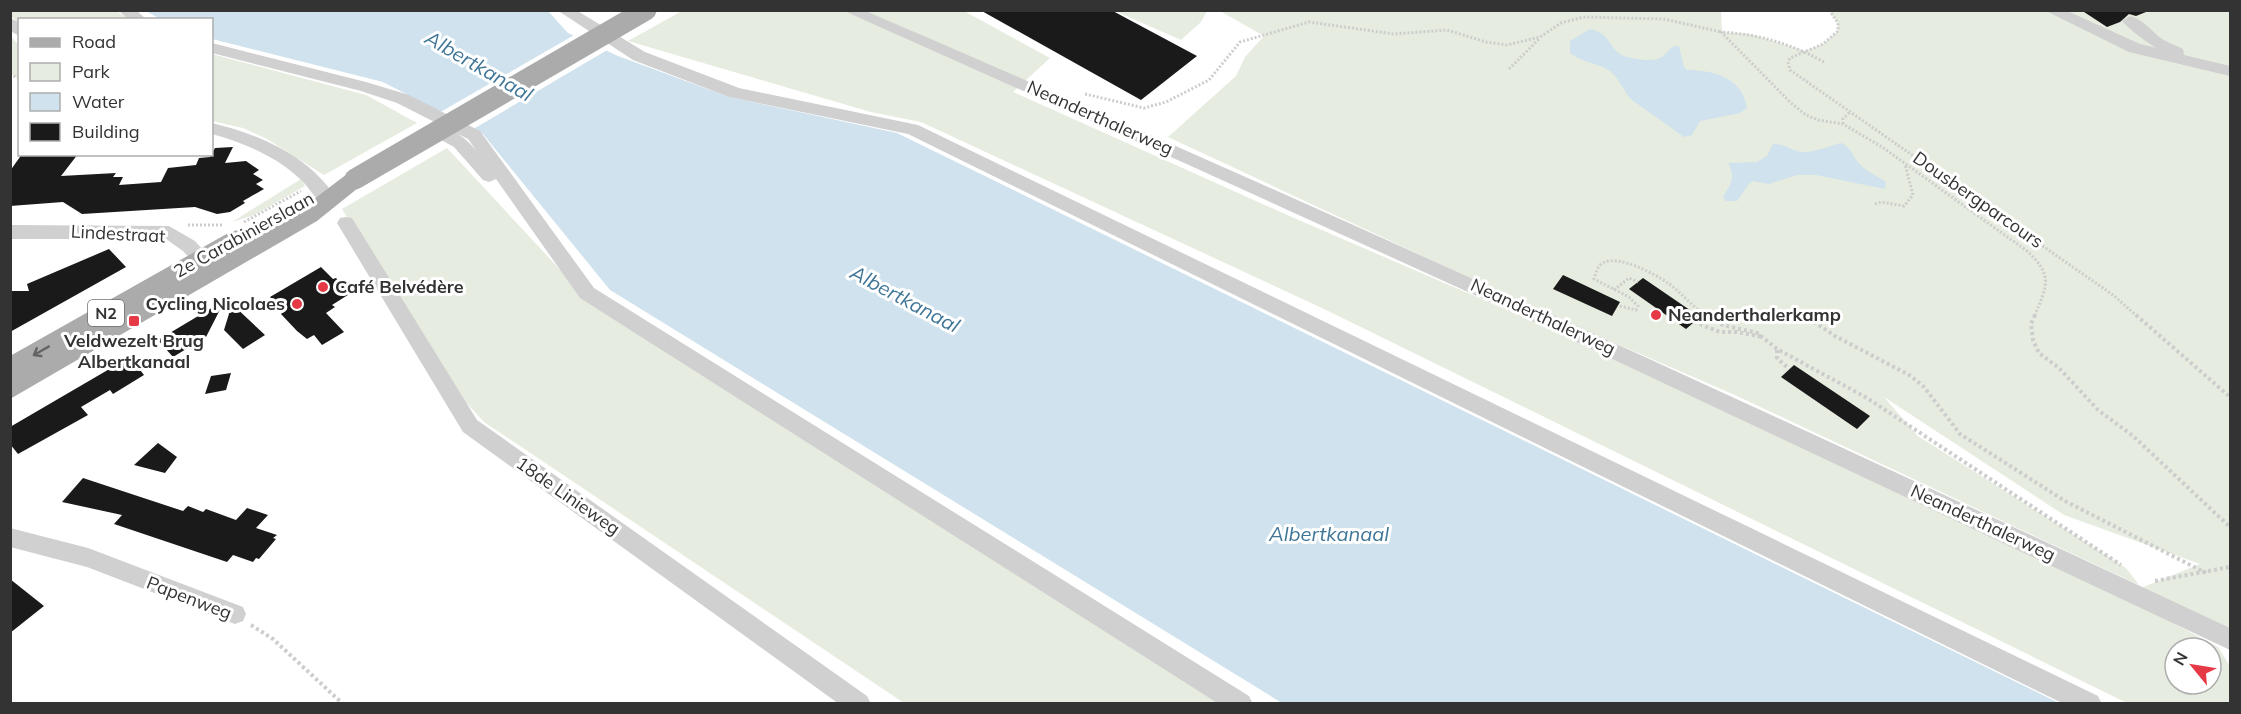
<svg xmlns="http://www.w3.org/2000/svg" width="2241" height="714" viewBox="0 0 2241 714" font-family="Mulish,sans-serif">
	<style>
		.green { fill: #e6ecdf; fill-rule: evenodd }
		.water { fill: #cfe2ee }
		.pier { fill: #fff }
		.building { fill: #1a1a1a }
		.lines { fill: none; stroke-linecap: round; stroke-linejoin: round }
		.path-far1 { stroke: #cdcdcd; stroke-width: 3; stroke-dasharray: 2 2; stroke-linecap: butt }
		.path { stroke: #cdcdcd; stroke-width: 4; stroke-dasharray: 3 3; stroke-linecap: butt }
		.minor { fill: #d0d0d0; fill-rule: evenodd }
		.major { fill: #ababab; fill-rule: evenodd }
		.major-bridge { stroke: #ababab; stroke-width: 21 }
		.oneway { stroke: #636363 }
		.poi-dot { fill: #e63946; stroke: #fff; stroke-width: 2 }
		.labels { text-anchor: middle; stroke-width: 6; stroke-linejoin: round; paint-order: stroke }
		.shield { fill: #fff; stroke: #707070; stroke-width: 1.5 }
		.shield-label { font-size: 16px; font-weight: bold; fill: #333 }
		.street-label { font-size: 18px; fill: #333; stroke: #fff }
		.poi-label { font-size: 18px; font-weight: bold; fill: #333; stroke: #fff; text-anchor: start }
		.water-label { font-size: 20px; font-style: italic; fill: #3f7597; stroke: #fff }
	</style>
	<rect width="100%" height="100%" fill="#fff"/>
	<path class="green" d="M10,11H116L130,19L20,20L19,24L11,16Z
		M682,11H964L1050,58L1013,92L1294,218L1924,490L2218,647L2230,666V703H2127L1322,308L921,122L871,112L628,41ZM2175,648H2211V684H2175Z
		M1115,11H1207L1201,22L1181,40Z
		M1220,11H1721L1722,32L1751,34L1805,51L1823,44L1838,31V23L1829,11H2230V631L2141,588L2200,564L2064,515L1884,397L1918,436L2126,568L2139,585L1737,396L1532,307L1168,137L1236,76L1245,57L1264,36Z
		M11,36L19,46V79L11,74Z
		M212,54L366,95L417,123L324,175L267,139L243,128L212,121Z
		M447,148L591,303L1230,703H904L484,422L450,385L342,209Z
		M301,179L305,186L254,215L232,222Z"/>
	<path class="water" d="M146,11H548L568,33L618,56L729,97L897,133L2059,703H1282L610,290L483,134L383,82L212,39V20L160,19Z
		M1590,29C1613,33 1608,52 1627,57C1636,59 1651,62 1660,58C1669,54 1668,45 1679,46L1684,67L1687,70C1713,70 1743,78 1747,108L1740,113L1700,121L1692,135L1684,137L1632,100C1622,90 1619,75 1605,68C1593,62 1581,62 1570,53V41Z
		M1841,143C1852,149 1850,151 1857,161C1863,170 1876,175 1886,182L1885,189L1816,175H1797L1769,184L1753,181L1749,184L1737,201H1726L1723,197C1731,184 1736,178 1728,163L1757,162L1767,156L1773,144C1784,144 1787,148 1797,151C1810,155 1828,146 1841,143Z"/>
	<path class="pier" d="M576,34L609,49L470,131L437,114Z"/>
	<path class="building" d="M980,10H1111L1197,56L1141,100Z
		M2081,10H2145L2146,12L2136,16L2129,14L2120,22L2107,27Z
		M233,147L225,163L246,161L259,170L253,174L263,180L256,184L264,189L243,201L245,203L230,212L217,214L195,207L82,214L63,202L10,206V171L22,154H78L61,176L116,173L113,177H123L119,185L161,182L168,168L196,165L199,158L210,157L215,148Z
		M109,249L126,267L10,332V291H29L27,284Z
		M321,267L333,279L336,278L351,293L332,305L335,307L326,313L344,332L322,345L314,335L307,339L297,331L281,314L284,311L270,297Z
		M1563,275L1620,302L1612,316L1553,289Z
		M1643,278L1700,317L1686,329L1629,289Z
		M225,300L206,337L173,357L158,340Z
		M232,304L265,335L243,349L224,330Z
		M130,357L144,375L113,394L110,390L81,407L88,415L18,454L10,444V427Z
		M1794,365L1870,416L1857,429L1781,377Z
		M231,373L226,390L205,394L211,376Z
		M158,443L177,457L165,473L134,465Z
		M83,478L183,511L188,506L203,512L206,509L236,520L247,508L268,515L256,528L277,535L273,538L276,539L259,559L256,558L253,562L233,555L227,562L114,524L122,515L62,502Z
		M10,579L44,606L10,633Z"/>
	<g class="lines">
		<path class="path-far1" d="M1829,10L1838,23V31L1823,44L1790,58L1788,62L1790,70L2113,295L2138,317
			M1824,62C1792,44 1758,34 1721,32L1791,103L1806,115L1818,120L1843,124L1882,147L2027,251C2054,276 2047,286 2034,317
			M1509,69L1540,38
			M10,74L20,79
			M1085,94L1144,108L1166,102L1209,80L1240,42L1309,22L1394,34L1447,30L1486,42L1507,45L1540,37L1561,23L1583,17L1664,19L1721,32
			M1843,124V119L1850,112
			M1875,204L1881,202L1904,206L1913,195L1905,164
			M244,222L301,191
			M188,225H222
			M1614,290L1629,278L1638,282
			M1620,306L1636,310L1638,306L1629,297L1594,279C1596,273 1597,266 1603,263C1618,254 1655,274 1668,283C1682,293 1693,308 1708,317
			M1802,314L1806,317"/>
		<path class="path" d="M1705,315L1723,325L1757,333L1777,349L1867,398L2121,565
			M1804,315L1835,336L1911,376L1924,387L1960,434L2065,501L2206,573
			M2035,315L2031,324L2033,340L2039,353L2059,368L2098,410L2133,436L2230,527
			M2136,315L2230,397
			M1694,322L1720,332H1737L1763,337
			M1777,350V358L1788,368
			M2155,581L2230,567
			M251,625L273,639L343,704"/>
		<path class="minor" d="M118,10H136L147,20H129Z
			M557,10H576L645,52L739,88L918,125L2098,696L2102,704H2064L908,134L729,97L633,60Z
			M842,10H863C1323,207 1777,416 2230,628V650L1536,323L1191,166Z
			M2044,10H2065L2140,44L2157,48C2147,43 2129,29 2122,21L2130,16C2142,19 2149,28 2157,35C2163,41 2175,45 2183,49L2184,55L2230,66V76L2129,52Z
			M10,18L20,23V36L10,31Z
			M212,43L366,82L409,95L480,131L594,288L1249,696L1253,704H1219L580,298L496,179L489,182L483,180L454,147L432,135L430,131L432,127C448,123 466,139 476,150L468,139L397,103L361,91L212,53Z
			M212,123C261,135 311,156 338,201L335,205C319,210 311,188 300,179C276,156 244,143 212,134Z
			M346,217L352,218L477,420L867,696L871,704H839L463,432L337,223L340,218Z
			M10,225L169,226L195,241L222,271L220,276L213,278L206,276L183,251L166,239H10Z
			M10,528L88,548L243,607L246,614L243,621L235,624L87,567L10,547Z"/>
		<path class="major" d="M355,172L363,174L366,179L363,184L317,221L10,399V356L230,232L238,230L246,232L248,240L301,209L347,174Z"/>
		<path class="major-bridge" d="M355,179L646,10"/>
	</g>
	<defs><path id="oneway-shaft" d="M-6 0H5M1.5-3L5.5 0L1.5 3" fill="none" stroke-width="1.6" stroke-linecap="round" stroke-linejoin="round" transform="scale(1.5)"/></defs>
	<use class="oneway" href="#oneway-shaft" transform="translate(41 351) rotate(150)"/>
	<g class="poi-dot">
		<circle cx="323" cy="287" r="6"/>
		<circle cx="297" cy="304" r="6"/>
		<circle cx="1656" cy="315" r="6"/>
		<rect x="128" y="315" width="12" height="12" rx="3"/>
	</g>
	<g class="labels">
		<rect class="shield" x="88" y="300" width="36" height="26" rx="4.5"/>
		<g class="shield-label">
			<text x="106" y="319">N2</text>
		</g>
		<g class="street-label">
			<text transform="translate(1100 118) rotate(24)" y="6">Neanderthalerweg</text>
			<text transform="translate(1978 200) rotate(35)" y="6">Dousbergparcours</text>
			<text transform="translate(118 234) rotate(3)" y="6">Lindestraat</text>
			<text transform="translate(244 235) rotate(-29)" y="6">2e Carabinierslaan</text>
			<text transform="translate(1543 317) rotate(25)" y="6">Neanderthalerweg</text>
			<text transform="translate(568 496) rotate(35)" y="6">18de Linieweg</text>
			<text transform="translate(1983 523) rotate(25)" y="6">Neanderthalerweg</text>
			<text transform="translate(189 598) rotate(21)" y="6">Papenweg</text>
		</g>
		<g class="poi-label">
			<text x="335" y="293">Café Belvédère</text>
			<text x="285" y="310" text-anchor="end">Cycling Nicolaes</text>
			<text x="1668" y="321">Neanderthalerkamp</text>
			<text x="134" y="347" text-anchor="middle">Veldwezelt Brug<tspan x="134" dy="21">Albertkanaal</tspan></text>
		</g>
		<g class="water-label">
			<text transform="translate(479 66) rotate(30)" y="7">Albertkanaal</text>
			<text transform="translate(905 299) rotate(28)" y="7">Albertkanaal</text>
			<text x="1329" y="541">Albertkanaal</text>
		</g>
	</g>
	<rect width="2241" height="714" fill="none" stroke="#333333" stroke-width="24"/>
	<rect x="18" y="18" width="195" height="138" fill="#ffffff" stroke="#adadad" stroke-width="1.5"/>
	<rect x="30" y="38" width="30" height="9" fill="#ababab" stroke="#adadad" stroke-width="1.5"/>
	<text x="72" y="48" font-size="18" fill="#333333">Road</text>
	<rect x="30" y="63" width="30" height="18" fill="#e6ecdf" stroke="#adadad" stroke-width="1.5"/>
	<text x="72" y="78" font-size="18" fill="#333333">Park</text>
	<rect x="30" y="93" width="30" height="18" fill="#cfe2ee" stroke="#adadad" stroke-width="1.5"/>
	<text x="72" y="108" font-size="18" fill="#333333">Water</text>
	<rect x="30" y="123" width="30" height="18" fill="#1a1a1a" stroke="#adadad" stroke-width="1.5"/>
	<text x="72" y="138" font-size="18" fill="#333333">Building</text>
	<g transform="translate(2193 666) rotate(300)"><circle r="28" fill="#ffffff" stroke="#adadad" stroke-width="1.5"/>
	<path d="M0-4.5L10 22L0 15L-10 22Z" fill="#e63946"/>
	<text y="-9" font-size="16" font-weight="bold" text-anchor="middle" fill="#333333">N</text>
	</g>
</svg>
